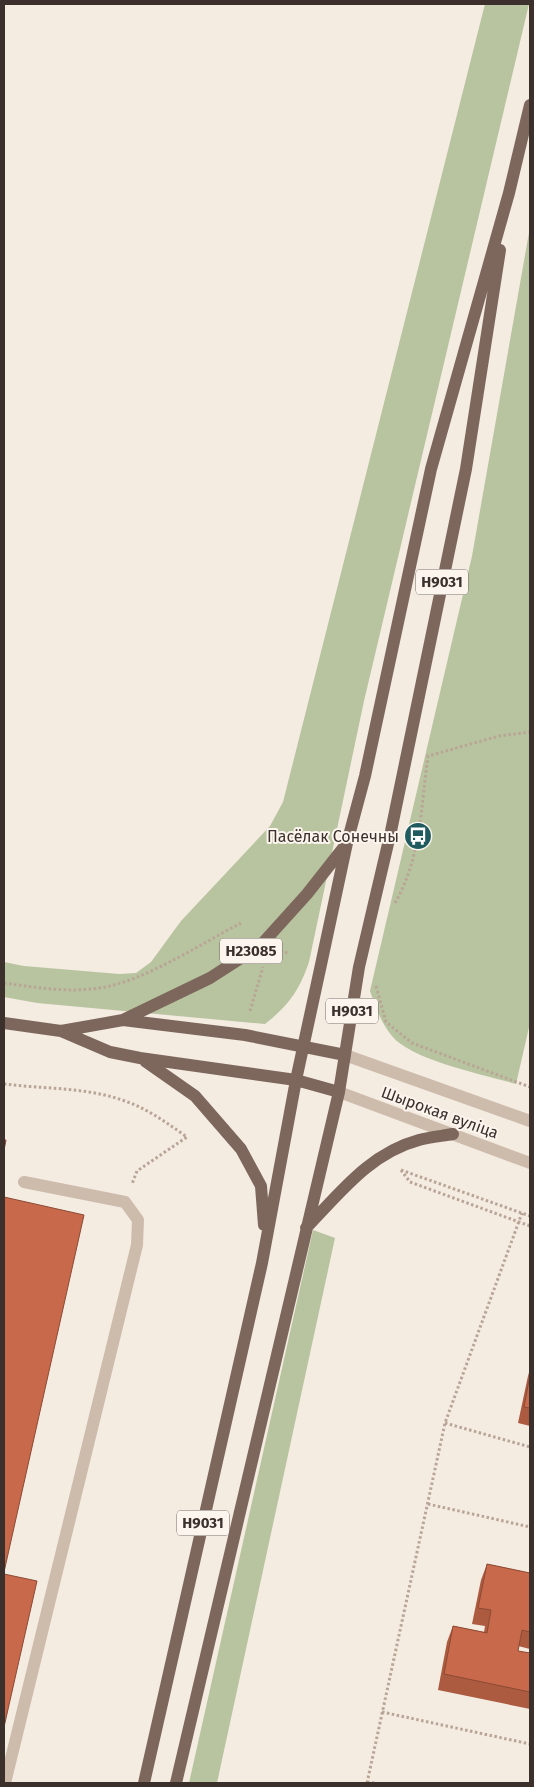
<svg xmlns="http://www.w3.org/2000/svg" width="534" height="1787" viewBox="0 0 534 1787" font-family="'Fira Sans',sans-serif">
	<style>
		.green { fill: #b8c4a0 }
		.lines { fill: none; stroke-linecap: round; stroke-linejoin: round }
		.path { stroke: #b9a596; stroke-width: 3; stroke-dasharray: 2.5 2.5; stroke-linecap: butt }
		.minor { stroke: #cdbbac; stroke-width: 12 }
		.major { stroke: #7d675c; stroke-width: 12 }
		.wall { fill: #ac5a40 }
		.building { fill: #c8694b; stroke: #8c4a34 }
		.labels { text-anchor: middle; stroke-width: 4; stroke-linejoin: round; paint-order: stroke }
		.shield { fill: #fbf5ee; stroke: #756b66; stroke-width: 1 }
		.shield-label { font-size: 15px; font-weight: bold; fill: #3b302b }
		.poi-label { font-size: 16px; fill: #3b302b; stroke: #fbf5ee; text-anchor: end }
		.street-label { font-size: 16px; fill: #3b302b; stroke: #fbf5ee }
	</style>
	<rect width="100%" height="100%" fill="#f4ebe1"/>
	<path class="green" d="M485,4H529L364,701L309,962C299,991 289,1005 265,1024L37,1003L4,997V962L24,966L119,974L136,973L151,962L181,921L270,826L283,802Z
		M530,227V1023L516,1084C485,1075 411,1060 392,1036C381,1023 376,1008 370,991L472,556Z
		M313,1230L335,1238L217,1783H189Z"/>
	<g class="lines">
		<path class="path" d="M395,903C421,858 421,806 428,756L499,736L530,732
			M280,952L289,953
			M4,983C33,987 62,992 91,989C138,986 200,944 241,923
			M376,986L386,1022L412,1043L530,1087
			M250,1011L263,967
			M4,1084C43,1089 87,1087 125,1101C148,1109 167,1123 187,1137L137,1171L132,1184
			M401,1170L410,1182L530,1226
			M401,1170L530,1216
			M445,1423L530,1447
			M428,1504L530,1527
			M382,1712L530,1744
			M367,1782L375,1783
			M367,1783L445,1423L522,1213"/>
		<path class="minor" d="M345,1055L530,1121
			M339,1092L530,1163
			M5,1783L137,1245L138,1220L125,1202L24,1182"/>
		<path class="major" d="M123,1020L245,1035L345,1055
			M4,1023L61,1031L110,1052L140,1058L296,1080L339,1092
			M61,1031L123,1020L210,978L261,945L307,894L344,847
			M145,1061L195,1096L241,1149L261,1186L264,1225
			M306,1228C340,1193 370,1153 419,1140C430,1137 442,1136 453,1134
			M144,1783L262,1263L296,1080L322,960L347,843L365,776L431,469L509,193L530,105
			M176,1783L339,1092L359,967L391,831L466,469L500,250"/>
	</g>
	<path class="wall" d="M530,1369V1426L518,1423L528,1376Z
		M487,1564L530,1573V1649L518,1646V1651L530,1653V1709L438,1690L447,1642L453,1626L484,1632L485,1626L472,1624L481,1580Z"/>
	<path class="building" d="M4,1140H6L4,1150Z
		M4,1197L84,1215L4,1572Z
		M530,1375V1408L524,1407Z
		M487,1564L530,1573V1632L522,1630L518,1651L530,1653V1692L444,1674L453,1626L487,1633L491,1610L478,1608Z
		M4,1574L37,1581L4,1727Z"/>
	<defs>
		<g id="bus-disc" transform="scale(1.4375)"><circle r="9.5" fill="#1f5a5e" stroke="#fbf5ee"/><path d="M-5-6H5V4H4V6H2V4H-2V6H-4V4H-5ZM-3.5-4V0h7V-4ZM-3.5 1.2v1.5H-2V1.2ZM2 1.2v1.5H3.5V1.2Z" fill="#fff"/></g>
	</defs>
	<g fill-rule="evenodd">
		<use href="#bus-disc" x="418" y="836"/>
	</g>
	<g class="labels">
		<g class="shield">
			<rect x="416" y="569.5" width="52" height="25" rx="4"/>
			<rect x="220" y="938.5" width="62" height="25" rx="4"/>
			<rect x="326" y="998.5" width="52" height="25" rx="4"/>
			<rect x="177" y="1510.5" width="52" height="25" rx="4"/>
		</g>
		<g class="shield-label">
			<text x="442" y="587">Н9031</text>
			<text x="251" y="956">Н23085</text>
			<text x="352" y="1016">Н9031</text>
			<text x="203" y="1528">Н9031</text>
		</g>
		<g class="poi-label">
			<text x="399" y="842">Пасёлак Сонечны</text>
		</g>
		<g class="street-label">
			<text transform="translate(440 1112) rotate(20)" y="6">Шырокая вуліца</text>
		</g>
	</g>
	<rect width="534" height="1787" fill="none" stroke="#3b302b" stroke-width="10"/>
</svg>
